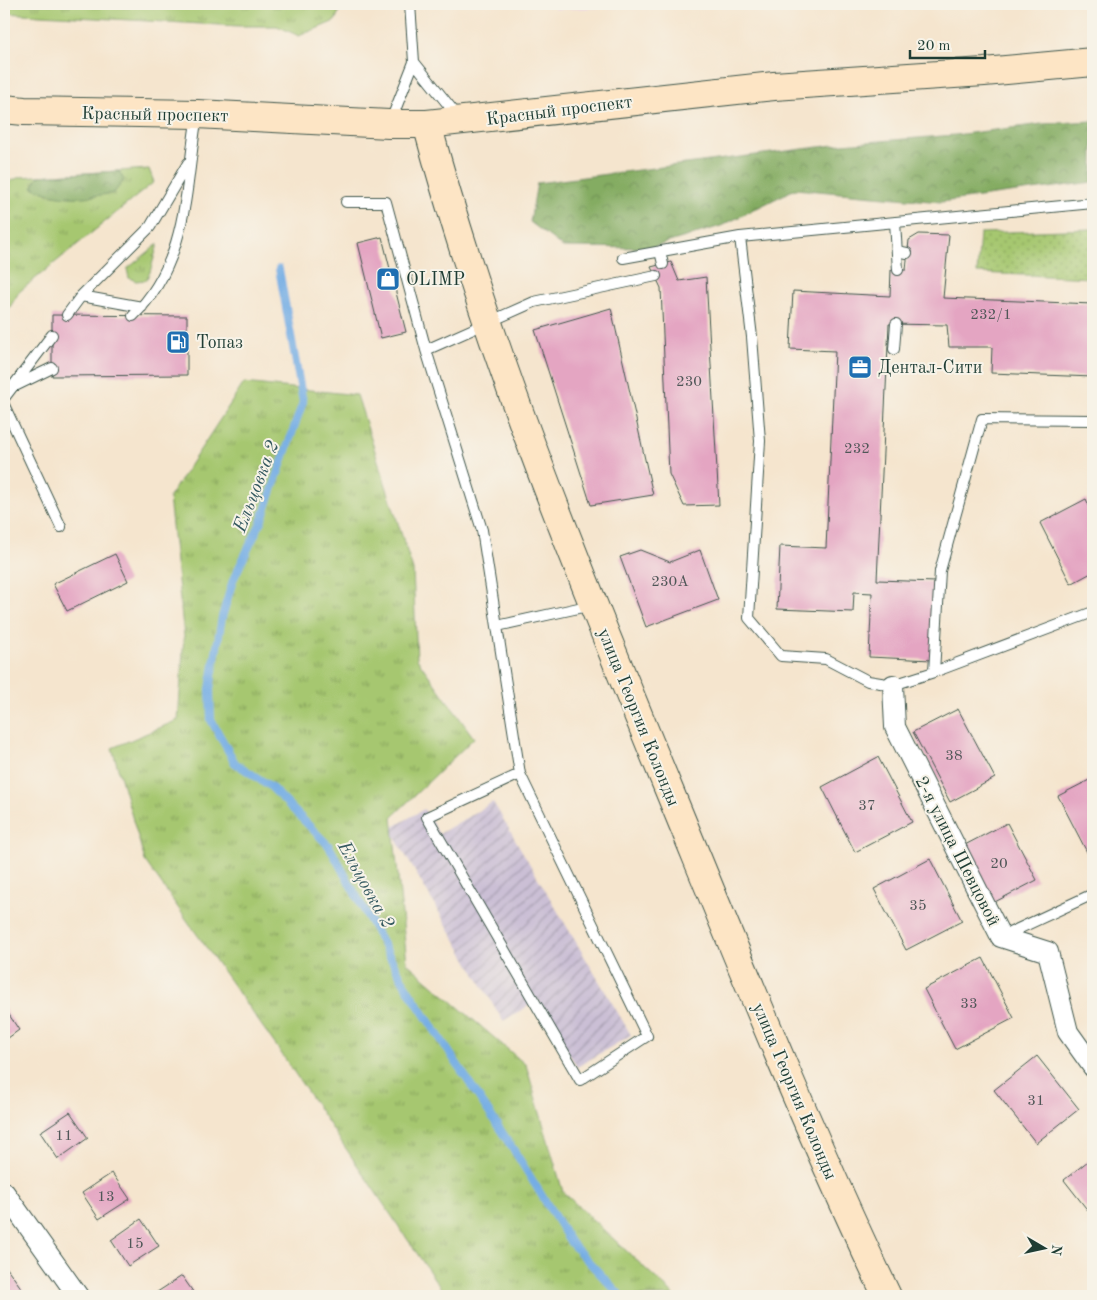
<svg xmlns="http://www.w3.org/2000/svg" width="1097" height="1300" viewBox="0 0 1097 1300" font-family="'Old Standard TT',serif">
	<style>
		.built { fill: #ebd1eb }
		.industrial { fill: url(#industrial-furrows) }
		.grass { fill: url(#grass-tufts); stroke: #628252 }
		.forest { fill: url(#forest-crowns); stroke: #52744b }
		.park { fill: url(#park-dots); stroke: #628252 }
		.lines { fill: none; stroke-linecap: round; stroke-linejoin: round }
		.stream { stroke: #75ade4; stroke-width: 8 }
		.building { fill: #e4a5c2 }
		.service-casing { stroke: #3f564b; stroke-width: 12 }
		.minor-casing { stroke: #3f564b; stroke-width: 22 }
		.secondary-casing { stroke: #3f564b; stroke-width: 30 }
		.service { stroke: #fff; stroke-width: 10 }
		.minor { stroke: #fff; stroke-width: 20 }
		.secondary { stroke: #fde5c5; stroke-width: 28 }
		.labels { text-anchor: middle; stroke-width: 4; stroke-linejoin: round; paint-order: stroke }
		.number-label { font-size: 15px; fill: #505758 }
		.street-label { font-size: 18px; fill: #1f3d34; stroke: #f7f3e8 }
		.poi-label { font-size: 18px; fill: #1f3d34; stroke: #f7f3e8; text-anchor: start }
		.water-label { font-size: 19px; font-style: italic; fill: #345960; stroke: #f7f3e8 }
	</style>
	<defs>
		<pattern id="industrial-furrows" width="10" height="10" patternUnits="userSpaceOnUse" patternTransform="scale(1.25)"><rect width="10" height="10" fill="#cbbfd5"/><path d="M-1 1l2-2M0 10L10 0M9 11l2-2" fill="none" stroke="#a49cae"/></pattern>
		<pattern id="grass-tufts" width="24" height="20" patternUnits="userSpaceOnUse" patternTransform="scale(1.25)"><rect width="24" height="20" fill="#a6c770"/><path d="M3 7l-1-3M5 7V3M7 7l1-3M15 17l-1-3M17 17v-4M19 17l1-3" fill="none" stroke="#87a35d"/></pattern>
		<pattern id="forest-crowns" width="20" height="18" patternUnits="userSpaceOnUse" patternTransform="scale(1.25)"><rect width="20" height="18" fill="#84ac62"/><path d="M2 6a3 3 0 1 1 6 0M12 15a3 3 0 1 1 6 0" fill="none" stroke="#6b8d52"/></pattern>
		<pattern id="park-dots" width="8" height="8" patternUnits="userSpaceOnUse" patternTransform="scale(1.25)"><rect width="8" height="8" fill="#a6c770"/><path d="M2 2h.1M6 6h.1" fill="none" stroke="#87a35d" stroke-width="1.8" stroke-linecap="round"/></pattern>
	</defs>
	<rect width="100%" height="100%" fill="#f7f3e8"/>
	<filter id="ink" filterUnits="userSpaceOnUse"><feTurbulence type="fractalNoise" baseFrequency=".02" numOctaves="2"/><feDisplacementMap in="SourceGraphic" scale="10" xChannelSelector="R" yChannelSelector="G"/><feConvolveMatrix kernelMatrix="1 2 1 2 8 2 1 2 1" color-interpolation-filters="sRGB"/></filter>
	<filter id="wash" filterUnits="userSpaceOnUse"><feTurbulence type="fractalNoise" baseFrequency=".0096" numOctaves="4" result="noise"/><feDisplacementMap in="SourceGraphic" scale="20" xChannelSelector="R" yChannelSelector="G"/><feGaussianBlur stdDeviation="1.12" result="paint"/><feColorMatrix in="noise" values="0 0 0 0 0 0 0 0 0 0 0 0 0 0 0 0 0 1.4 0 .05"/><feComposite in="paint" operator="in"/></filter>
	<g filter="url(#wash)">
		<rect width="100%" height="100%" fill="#f5e5ce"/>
		<path class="built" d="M554,4H749L554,9Z"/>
		<path class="industrial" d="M493,802L631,1035L577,1067L538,1000L503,1021L390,829L424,809L439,834Z"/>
		<path class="grass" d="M4,4H342L335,21L299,36L277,26H238L4,13Z
			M149,169L154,182L19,292L4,317V184L20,177Z
			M158,244L150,272L146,280L136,281L129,278L127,269Z
			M244,383L357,395L413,570L417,659L474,738L392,817L407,963L526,1065L563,1192L675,1296H446L279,1050L145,861L112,748L178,720L184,637L169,497Z"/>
		<path class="forest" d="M1093,121V182L941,202L795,189L721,226L650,248L563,247L530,222L537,183L842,144L955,135L1042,124Z
			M119,171L124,180L114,193C84,198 60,201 32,187L39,176Z"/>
		<path class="park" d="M1093,229V278L977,273L980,233Z"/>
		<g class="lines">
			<path class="stream" d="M279,269L303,402L261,522L233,580L222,617L210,689L211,720L235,763L270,786L329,846L407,988L515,1152L571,1243L621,1296"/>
		</g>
		<g id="blocks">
			<path class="building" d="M919,234L949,235L943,298L1093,304V377L991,373L992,347H949L947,325L889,324L877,580L936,582L932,660L869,657L872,593L854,592L853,612L777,609L780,546L826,548L835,351L790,349L793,291L890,296L891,270H906L909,240Z
				M382,237L406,332L381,338L358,243Z
				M671,262L679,281L706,277L719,505L684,506L669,474L661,288L651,267Z
				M611,308L653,495L591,505L535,330Z
				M52,315L187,316V375L52,376Z
				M1086,499L1093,514V572L1071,584L1040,523Z
				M640,550L670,562L700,550L718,600L646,627L620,557Z
				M115,554L128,581L67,611L53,584Z
				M958,709L995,778L950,802L913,732Z
				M878,757L912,822L855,852L822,787Z
				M1093,778V854L1089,856L1058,796Z
				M1007,823L1037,880L991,904L961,847Z
				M930,859L962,921L906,950L874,889Z
				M983,958L1014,1018L955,1049L924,989Z
				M4,1007L19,1030L4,1041Z
				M1037,1056L1079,1109L1036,1143L994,1090Z
				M70,1112L88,1138L58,1159L40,1132Z
				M1093,1157V1217L1064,1180Z
				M112,1173L130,1199L99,1219L82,1193Z
				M141,1219L159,1246L128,1266L111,1240Z
				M4,1264L27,1296H4Z
				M182,1276L196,1296H151Z"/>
		</g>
	</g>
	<g filter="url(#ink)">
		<use href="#blocks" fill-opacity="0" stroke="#3f564b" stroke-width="1"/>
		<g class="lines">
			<g class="service-casing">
				<path id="service" d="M414,62L459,118
					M390,123L414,62L410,4
					M346,202H386L426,350L482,530L520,774L647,1036L580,1080L427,817L520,774
					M1093,203L740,237L752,337L760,441L749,618L781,656L826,659L868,681L893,685L934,672L940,571L982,419L1093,420
					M895,222L898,270
					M660,251L663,264
					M897,251L907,253
					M623,258L740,237
					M81,296L142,307
					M67,315L81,296L150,227L188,163
					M133,316C189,261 185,186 197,115
					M894,349L896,324
					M426,350L534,302L656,276
					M17,385L52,368
					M4,398L52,335
					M4,405L61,527
					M497,626L592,605
					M934,672L1093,612
					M1003,936L1093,894"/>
			</g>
			<g class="minor-casing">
				<path id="minor" d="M893,685L895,727L1001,937L1048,952L1068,1032L1093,1067
					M4,1192L78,1296"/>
			</g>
			<g class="secondary-casing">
				<path id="secondary" d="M4,109L24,111L197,114L389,124H427L774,86L984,72L1093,62
					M427,124C487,348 576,564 664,778C736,952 806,1127 887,1296"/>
			</g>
			<use href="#service" class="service"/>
			<use href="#minor" class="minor"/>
			<use href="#secondary" class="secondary"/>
		</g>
	</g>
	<defs>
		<g id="shop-square" transform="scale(1.25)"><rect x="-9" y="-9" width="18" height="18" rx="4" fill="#1f6fb2" stroke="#f7f3e8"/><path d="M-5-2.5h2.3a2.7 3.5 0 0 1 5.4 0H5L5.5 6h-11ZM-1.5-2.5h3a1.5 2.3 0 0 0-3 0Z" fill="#fff"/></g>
		<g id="fuel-square" transform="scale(1.25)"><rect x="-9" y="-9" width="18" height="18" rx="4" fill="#1f6fb2" stroke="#f7f3e8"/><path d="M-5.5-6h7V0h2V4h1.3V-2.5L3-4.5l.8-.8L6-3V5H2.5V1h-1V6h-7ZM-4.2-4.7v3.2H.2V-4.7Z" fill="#fff"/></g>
		<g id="office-square" transform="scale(1.25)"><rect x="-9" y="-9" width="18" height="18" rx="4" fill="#1f6fb2" stroke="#f7f3e8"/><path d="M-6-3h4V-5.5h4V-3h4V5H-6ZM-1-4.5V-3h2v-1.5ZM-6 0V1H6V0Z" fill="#fff"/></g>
	</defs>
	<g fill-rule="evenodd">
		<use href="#shop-square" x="388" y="279"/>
		<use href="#fuel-square" x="178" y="342"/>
		<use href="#office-square" x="860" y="367"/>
	</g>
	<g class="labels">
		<g class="number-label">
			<text x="991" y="319">232/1</text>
			<text x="689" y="386">230</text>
			<text x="857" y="453">232</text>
			<text x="670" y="586">230А</text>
			<text x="954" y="760">38</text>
			<text x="867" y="810">37</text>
			<text x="999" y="868">20</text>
			<text x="918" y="910">35</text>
			<text x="969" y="1008">33</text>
			<text x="1036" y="1105">31</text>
			<text x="64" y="1140">11</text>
			<text x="106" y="1201">13</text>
			<text x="135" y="1248">15</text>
		</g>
		<g class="street-label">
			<text transform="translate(559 110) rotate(-7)" y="6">Красный проспект</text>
			<text transform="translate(155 114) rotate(1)" y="6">Красный проспект</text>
			<text transform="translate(639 717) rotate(68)" y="6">улица Георгия Колонды</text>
			<text transform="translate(958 851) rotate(63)" y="6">2-я улица Шевцовой</text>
			<text transform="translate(795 1091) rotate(67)" y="6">улица Георгия Колонды</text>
		</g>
		<g class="poi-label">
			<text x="406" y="285">OLIMP</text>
			<text x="196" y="348">Топаз</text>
			<text x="878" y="373">Дентал-Сити</text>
		</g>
		<g class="water-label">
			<text transform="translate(255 486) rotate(-69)" y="7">Ельцовка 2</text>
			<text transform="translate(367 884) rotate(61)" y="7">Ельцовка 2</text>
		</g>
	</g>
	<rect width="1097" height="1300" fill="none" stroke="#f7f3e8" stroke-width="20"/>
	<g transform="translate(1044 1248) rotate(99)" stroke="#f7f3e8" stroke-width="4" paint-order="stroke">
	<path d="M0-4L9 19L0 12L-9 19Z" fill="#1f3d34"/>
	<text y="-8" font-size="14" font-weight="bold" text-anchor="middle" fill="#1f3d34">N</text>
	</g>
	<path d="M910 50v8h75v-8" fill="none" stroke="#1f3d34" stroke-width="2.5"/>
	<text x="917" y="50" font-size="15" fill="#1f3d34" stroke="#f7f3e8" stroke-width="4" paint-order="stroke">20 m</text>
</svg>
